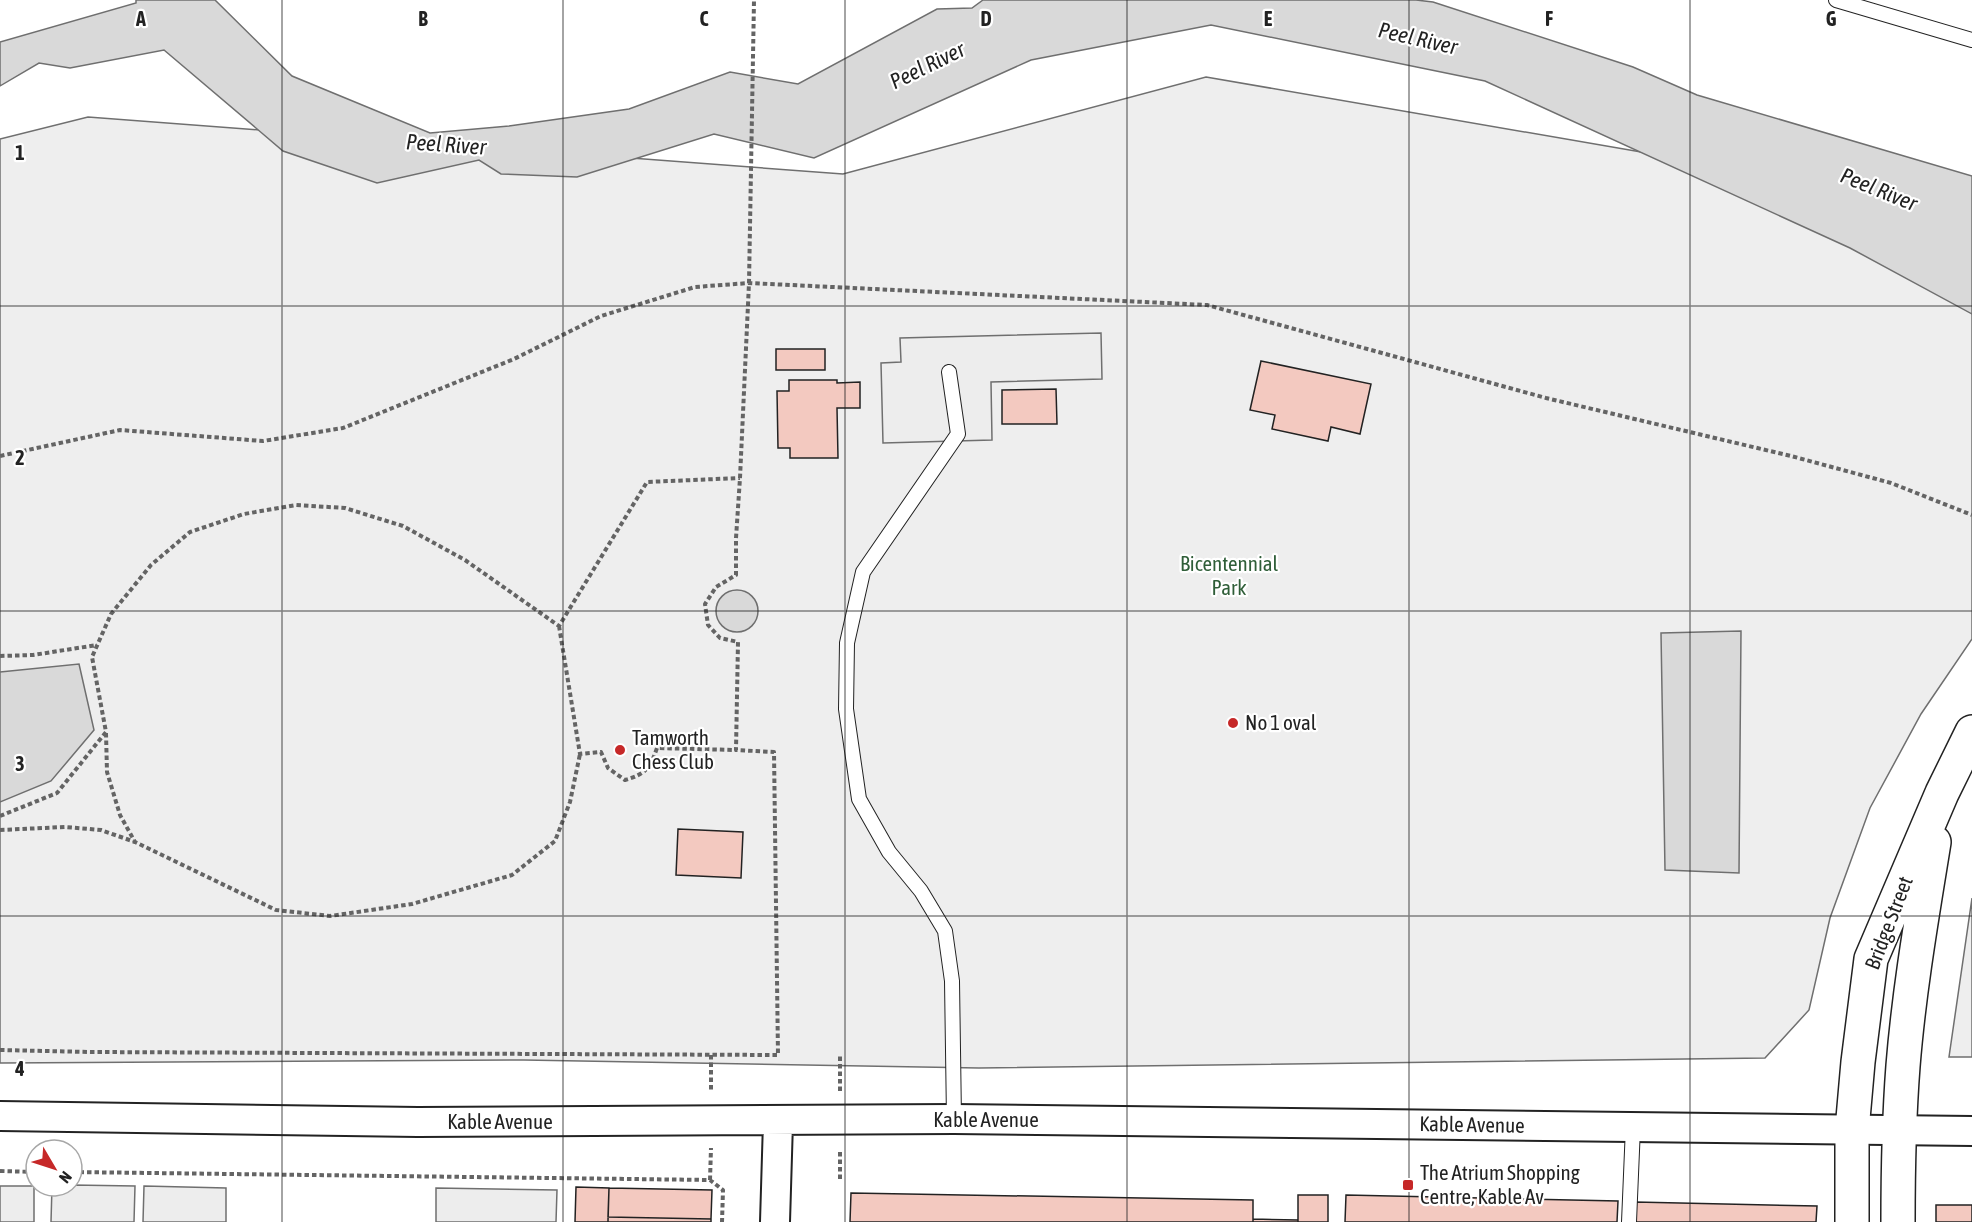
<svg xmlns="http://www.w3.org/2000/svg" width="1972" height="1222" viewBox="0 0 1972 1222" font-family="'Asap Condensed',sans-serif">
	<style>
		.green { fill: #eee; stroke: #6f6f6f; stroke-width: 1.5 }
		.parking { fill: #ededed; stroke: #6f6f6f; stroke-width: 1.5 }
		.water { fill: #d9d9d9; stroke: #6f6f6f; stroke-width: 1.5 }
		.building { fill: #f3c9c0; stroke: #222; stroke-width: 1.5 }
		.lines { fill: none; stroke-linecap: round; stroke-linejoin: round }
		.service-casing { stroke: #222; stroke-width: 16 }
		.minor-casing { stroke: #222; stroke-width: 32 }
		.primary-casing { stroke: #222; stroke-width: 36 }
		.path { stroke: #646464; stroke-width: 4; stroke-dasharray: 4.5 3; stroke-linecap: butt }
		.service { stroke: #fff; stroke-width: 14 }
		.minor { stroke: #fff; stroke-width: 28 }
		.primary { stroke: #fff; stroke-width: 33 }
		.grid { fill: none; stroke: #222; stroke-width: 1.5; stroke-opacity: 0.55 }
		.poi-dot { fill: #c62828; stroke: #fff; stroke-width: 2 }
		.labels { text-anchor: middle; stroke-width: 4.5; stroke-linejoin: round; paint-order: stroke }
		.park-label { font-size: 21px; fill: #2f5e38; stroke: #fff }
		.poi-label { font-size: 21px; fill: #222; stroke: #fff; text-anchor: start }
		.street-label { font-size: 21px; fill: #222; stroke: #fff }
		.water-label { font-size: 22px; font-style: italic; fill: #222; stroke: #fff }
		.grid-label { font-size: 20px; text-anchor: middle; font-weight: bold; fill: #222; stroke: #fff; stroke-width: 4.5; stroke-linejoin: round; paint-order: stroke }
	</style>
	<rect width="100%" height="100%" fill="#fff"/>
	<path class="green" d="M1206,77L1751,171L1972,282V639L1921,714L1870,808L1830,918L1809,1010L1765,1058L979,1068L524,1060L0,1063V139L88,117L843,174Z
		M1972,898V1057H1949Z"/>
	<path class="parking" d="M1101,333L1102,379L991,382L992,440L883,443L881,363L901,362L900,338Z
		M72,1185L135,1186L134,1222H51L52,1186Z
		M0,1186H34V1222H0Z
		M144,1186L226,1188V1222H143Z
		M436,1188L557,1190L556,1222H436Z"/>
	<path class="water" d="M136,0H215L292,76L430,133L509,126L629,109L730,72L798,84L937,9L972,8L983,0H1416L1433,2L1633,67L1697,95L1972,176V314L1850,248L1485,81L1211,25L1031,60L814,158L714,134L577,177L501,174L479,160L377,183L283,151L164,50L70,68L39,63L0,86V42L136,3Z
		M716 611a21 21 0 1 1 42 0a21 21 0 1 1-42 0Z
		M1741,631L1739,873L1665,870L1661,633Z
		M79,664L94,730L51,781L0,802V672Z"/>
	<path class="building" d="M776,349H825V370H776Z
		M1261,361L1371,384L1360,434L1331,427L1328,441L1272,429L1275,415L1250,410Z
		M789,380H837V383L860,382V408H837L838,458H790V448H778L777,391H789Z
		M1056,389L1057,424H1002V390Z
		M678,829L743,832L741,878L676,875Z
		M576,1187L609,1188L608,1222H575Z
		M609,1188L712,1190L711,1219L608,1217Z
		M851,1193L1253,1200V1222H850Z
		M1298,1195H1328V1222H1298Z
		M1346,1195L1618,1201L1617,1222H1345Z
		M1635,1202L1817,1206L1816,1222H1634Z
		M1936,1205H1972V1222H1936Z
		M608,1217L711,1219V1222H608Z
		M1253,1219L1298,1220V1222H1253Z"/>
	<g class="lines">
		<g class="service-casing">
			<path id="service" d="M1836,0L1972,40
				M949,372L958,434L863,572L847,643L846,709L859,799L889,852L921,891L945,931L952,981L954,1119
				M1629,1222L1633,1127"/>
		</g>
		<g class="minor-casing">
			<path id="minor" d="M0,1116L418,1122L954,1119L1972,1131
				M775,1222L778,1122"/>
		</g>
		<g class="primary-casing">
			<path id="primary" d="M1852,1222V1130L1858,1062L1871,959L1942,793L1972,732
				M1898,1222C1898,1170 1899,1118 1903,1066C1909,991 1922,916 1934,842"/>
		</g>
		<path class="path" d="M0,456L120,430L263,441L343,428L514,359L601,316L695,287L749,283L1207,305L1546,398L1791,456L1891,483L1972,515
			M559,626L580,754L601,752L608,768L625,780C646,774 650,768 657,748L736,750
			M0,656L33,655L97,645
			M106,733L107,772L120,815L135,842
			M0,816L57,793L106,732L92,657L111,614L151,565L190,532L244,514L296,505L345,508L403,526L465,560L559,626L647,482L740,478
			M0,830L65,827L101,830L135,842L276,910L330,916L412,904L512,875L555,841L570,802L580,754
			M0,1050L91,1052L778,1055L774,752L736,750L738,642L720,638L708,625L705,604L716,587L736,575V538L740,478L749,283L754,0
			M711,1055V1090
			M840,1091V1056
			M0,1171L36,1172
			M72,1172L710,1180L723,1190L722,1222
			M840,1179V1150
			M710,1180L711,1148"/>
		<use href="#service" class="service"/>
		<use href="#minor" class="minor"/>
		<use href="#primary" class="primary"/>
	</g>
	<path class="grid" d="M282,0V1222M563,0V1222M845,0V1222M1127,0V1222M1409,0V1222M1690,0V1222M0,306H1972M0,611H1972M0,916H1972"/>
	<g class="poi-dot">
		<circle cx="1233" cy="723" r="6"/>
		<circle cx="620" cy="750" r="6"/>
		<rect x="1402" y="1179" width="12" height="12" rx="3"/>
	</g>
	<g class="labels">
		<g class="park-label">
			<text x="1229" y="571">Bicentennial<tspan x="1229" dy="24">Park</tspan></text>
		</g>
		<g class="poi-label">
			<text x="1245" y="730">No 1 oval</text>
			<text x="632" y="745">Tamworth<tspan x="632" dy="24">Chess Club</tspan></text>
			<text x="1420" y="1180">The Atrium Shopping<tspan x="1420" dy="24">Centre, Kable Av</tspan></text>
		</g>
		<g class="street-label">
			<text transform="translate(1889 923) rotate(-69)" y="7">Bridge Street</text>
			<text x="986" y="1127">Kable Avenue</text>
			<text x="500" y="1129">Kable Avenue</text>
			<text transform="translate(1472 1125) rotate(1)" y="7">Kable Avenue</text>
		</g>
		<g class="water-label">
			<text transform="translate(1418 38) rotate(13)" y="8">Peel River</text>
			<text transform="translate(927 65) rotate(-26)" y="8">Peel River</text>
			<text transform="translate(446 144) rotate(4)" y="8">Peel River</text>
			<text transform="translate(1879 189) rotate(22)" y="8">Peel River</text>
		</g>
	</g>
	<g class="grid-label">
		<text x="141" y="26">A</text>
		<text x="423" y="26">B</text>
		<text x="704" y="26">C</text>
		<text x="986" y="26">D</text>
		<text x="1268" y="26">E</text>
		<text x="1549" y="26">F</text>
		<text x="1831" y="26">G</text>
		<text x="20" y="160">1</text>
		<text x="20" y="465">2</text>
		<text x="20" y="771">3</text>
		<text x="20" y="1076">4</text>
	</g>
	<g transform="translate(54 1168) rotate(129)"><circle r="28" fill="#ffffff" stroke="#a7a7a7" stroke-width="1.5"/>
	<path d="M0-4.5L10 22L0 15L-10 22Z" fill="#c62828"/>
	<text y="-9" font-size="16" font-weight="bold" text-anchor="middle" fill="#222222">N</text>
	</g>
</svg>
